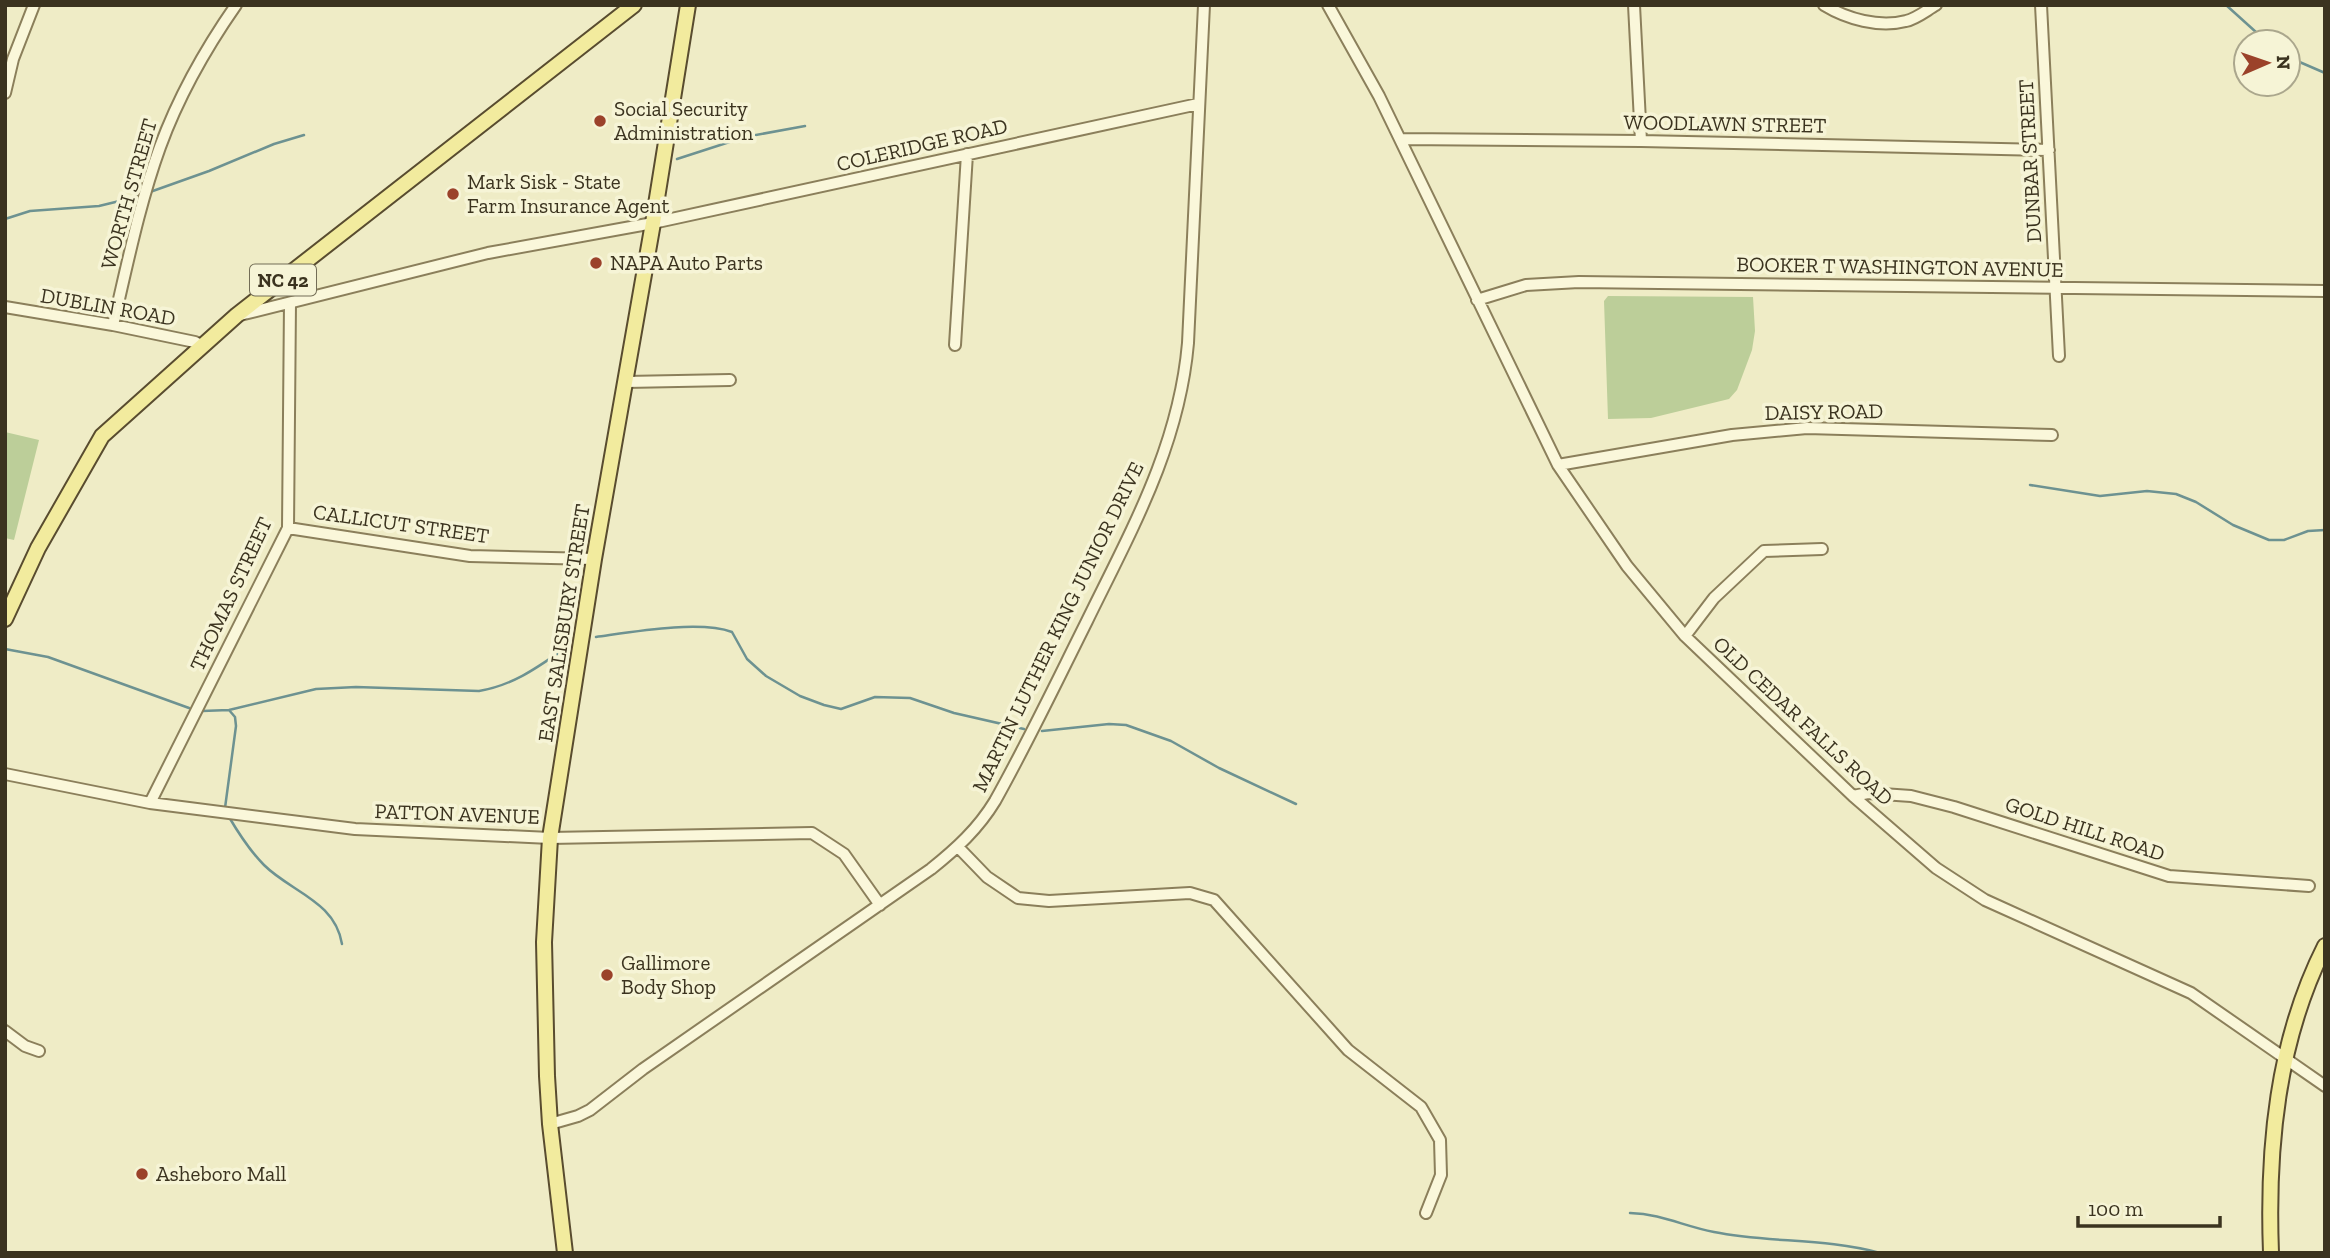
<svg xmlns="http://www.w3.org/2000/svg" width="2330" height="1258" viewBox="0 0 2330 1258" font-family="'Zilla Slab',serif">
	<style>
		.green { fill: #bcce99 }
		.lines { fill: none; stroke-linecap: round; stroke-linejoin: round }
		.stream { stroke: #6d9291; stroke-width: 2.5 }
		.minor-casing { stroke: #8b7f5b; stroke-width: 14 }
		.major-casing { stroke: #594c2f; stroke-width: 18 }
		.minor { stroke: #faf7da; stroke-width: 10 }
		.major { stroke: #f2eb9e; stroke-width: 14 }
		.poi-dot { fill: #9b422a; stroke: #f6f4d6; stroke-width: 2.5 }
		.labels { text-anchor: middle; stroke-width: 7; stroke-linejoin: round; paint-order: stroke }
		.shield { fill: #f6f4d6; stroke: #736d56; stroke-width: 2 }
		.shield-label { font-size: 19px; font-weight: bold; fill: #3b331f }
		.poi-label { font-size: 21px; fill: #3b331f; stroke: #f6f4d6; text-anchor: start }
		.street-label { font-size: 21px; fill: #3b331f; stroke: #f6f4d6 }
	</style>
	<rect width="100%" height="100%" fill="#efecc6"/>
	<path class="green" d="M1608,296L1753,297L1755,331L1752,350L1737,390L1729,399L1651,418L1608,419L1604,301Z
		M5,432L39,440L14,540L5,538Z"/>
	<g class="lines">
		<path class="stream" d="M2226,5L2267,42
			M2288,57L2325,73
			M677,159L745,137L805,126
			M150,192L209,171L274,144L304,135
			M5,219L30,211L99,206L140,196
			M2030,485L2100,496L2147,491L2176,494L2196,502L2233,525L2269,540H2284L2308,531L2325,530
			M596,637C632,632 699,620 732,632L747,659L766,676L800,696L824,705L841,709L875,697L910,698L954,713L1024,729
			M5,649L48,657L189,708
			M202,711L229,710L316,689L356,687L479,691C514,685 538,667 567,647
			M1042,731L1109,724L1126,725L1171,741L1219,768L1296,804
			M225,808L236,726L235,717L229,710
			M229,817C239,834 250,851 264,865C291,892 335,901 342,944
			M1630,1213C1662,1214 1683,1226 1714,1232C1769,1243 1825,1238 1880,1253"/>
		<g class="minor-casing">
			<path id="minor" d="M1328,5L1379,96L1558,465L1627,566L1685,636L1853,796L1936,868L1985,900L2191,993L2325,1086
				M1634,5L1641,141
				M1824,5C1847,19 1879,28 1906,21C1916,19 1927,10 1936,5
				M2041,5L2059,356
				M5,93L13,59L34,5
				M1400,139L1641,141L2049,150
				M1477,300L1526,285L1579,282L2325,291
				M5,307L113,325L195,342L203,346
				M240,315L488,253L653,223L1198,104
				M113,325C127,266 139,205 160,147C178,98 206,48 236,5
				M955,345L967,154
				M626,382L730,380
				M1558,465L1732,435L1807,428L2052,435
				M288,528L470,556L594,559
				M1685,636L1714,598L1764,551L1822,549
				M5,774L150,803L355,829L550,838L812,833L844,854L880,905
				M1853,796L1868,793L1911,796L1954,807L2169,876L2309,886
				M150,803L288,528L290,303
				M958,847L987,877L1018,898L1049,901L1190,893L1214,900L1348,1050L1421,1107L1440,1140L1441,1175L1426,1213
				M5,1031L25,1046L39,1051
				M550,1124L578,1116L590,1110L643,1069L931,869C956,849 978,829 995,801C1028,742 1057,681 1087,621C1132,529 1179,446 1188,343L1204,5"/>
		</g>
		<g class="major-casing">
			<path id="major" d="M5,619L38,548L102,436L237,315L634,5
				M565,1253L550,1124L547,1076L544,942L550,838L594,559L653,223L688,5
				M2271,1253C2267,1148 2277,1041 2325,946"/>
		</g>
		<use href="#minor" class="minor"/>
		<use href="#major" class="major"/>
	</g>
	<g class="poi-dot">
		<circle cx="600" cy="121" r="7"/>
		<circle cx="453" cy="194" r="7"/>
		<circle cx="596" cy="263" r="7"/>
		<circle cx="607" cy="975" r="7"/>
		<circle cx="142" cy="1174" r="7"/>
	</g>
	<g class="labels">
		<rect class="shield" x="250" y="264.5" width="66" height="31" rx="5"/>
		<g class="shield-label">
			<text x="283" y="287">NC 42</text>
		</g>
		<g class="poi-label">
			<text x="614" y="116">Social Security<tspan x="614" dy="24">Administration</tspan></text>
			<text x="467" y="189">Mark Sisk - State<tspan x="467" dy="24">Farm Insurance Agent</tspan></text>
			<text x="610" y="270">NAPA Auto Parts</text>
			<text x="621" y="970">Gallimore<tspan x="621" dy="24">Body Shop</tspan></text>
			<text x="156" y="1181">Asheboro Mall</text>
		</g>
		<g class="street-label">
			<text transform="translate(1725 124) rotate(1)" y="7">WOODLAWN STREET</text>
			<text transform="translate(922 145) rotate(-13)" y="7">COLERIDGE ROAD</text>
			<text transform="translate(2030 161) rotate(-93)" y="7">DUNBAR STREET</text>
			<text transform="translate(129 194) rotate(-74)" y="7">WORTH STREET</text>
			<text transform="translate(1900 267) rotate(1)" y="7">BOOKER T WASHINGTON AVENUE</text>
			<text transform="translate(108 307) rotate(10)" y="7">DUBLIN ROAD</text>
			<text transform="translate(1824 412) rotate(-1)" y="7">DAISY ROAD</text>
			<text transform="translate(401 524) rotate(8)" y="7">CALLICUT STREET</text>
			<text transform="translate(231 594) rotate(-65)" y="7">THOMAS STREET</text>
			<text transform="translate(564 623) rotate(-81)" y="7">EAST SALISBURY STREET</text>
			<text transform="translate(1058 627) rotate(-64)" y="7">MARTIN LUTHER KING JUNIOR DRIVE</text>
			<text transform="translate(1803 721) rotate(43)" y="7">OLD CEDAR FALLS ROAD</text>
			<text transform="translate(457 814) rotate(2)" y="7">PATTON AVENUE</text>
			<text transform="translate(2085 829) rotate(18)" y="7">GOLD HILL ROAD</text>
		</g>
	</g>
	<rect width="2330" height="1258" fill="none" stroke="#3b331f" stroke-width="14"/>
	<g transform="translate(2267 63) rotate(88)"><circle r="33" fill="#f6f4d6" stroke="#aba78d" stroke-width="2"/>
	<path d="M0-5L12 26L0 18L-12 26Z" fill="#9b422a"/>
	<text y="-10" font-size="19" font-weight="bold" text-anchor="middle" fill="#3b331f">N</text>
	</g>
	<path d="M2078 1216v10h142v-10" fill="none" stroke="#3b331f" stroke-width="3.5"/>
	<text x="2088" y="1216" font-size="21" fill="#3b331f" stroke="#f6f4d6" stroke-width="5" paint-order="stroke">100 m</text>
</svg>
